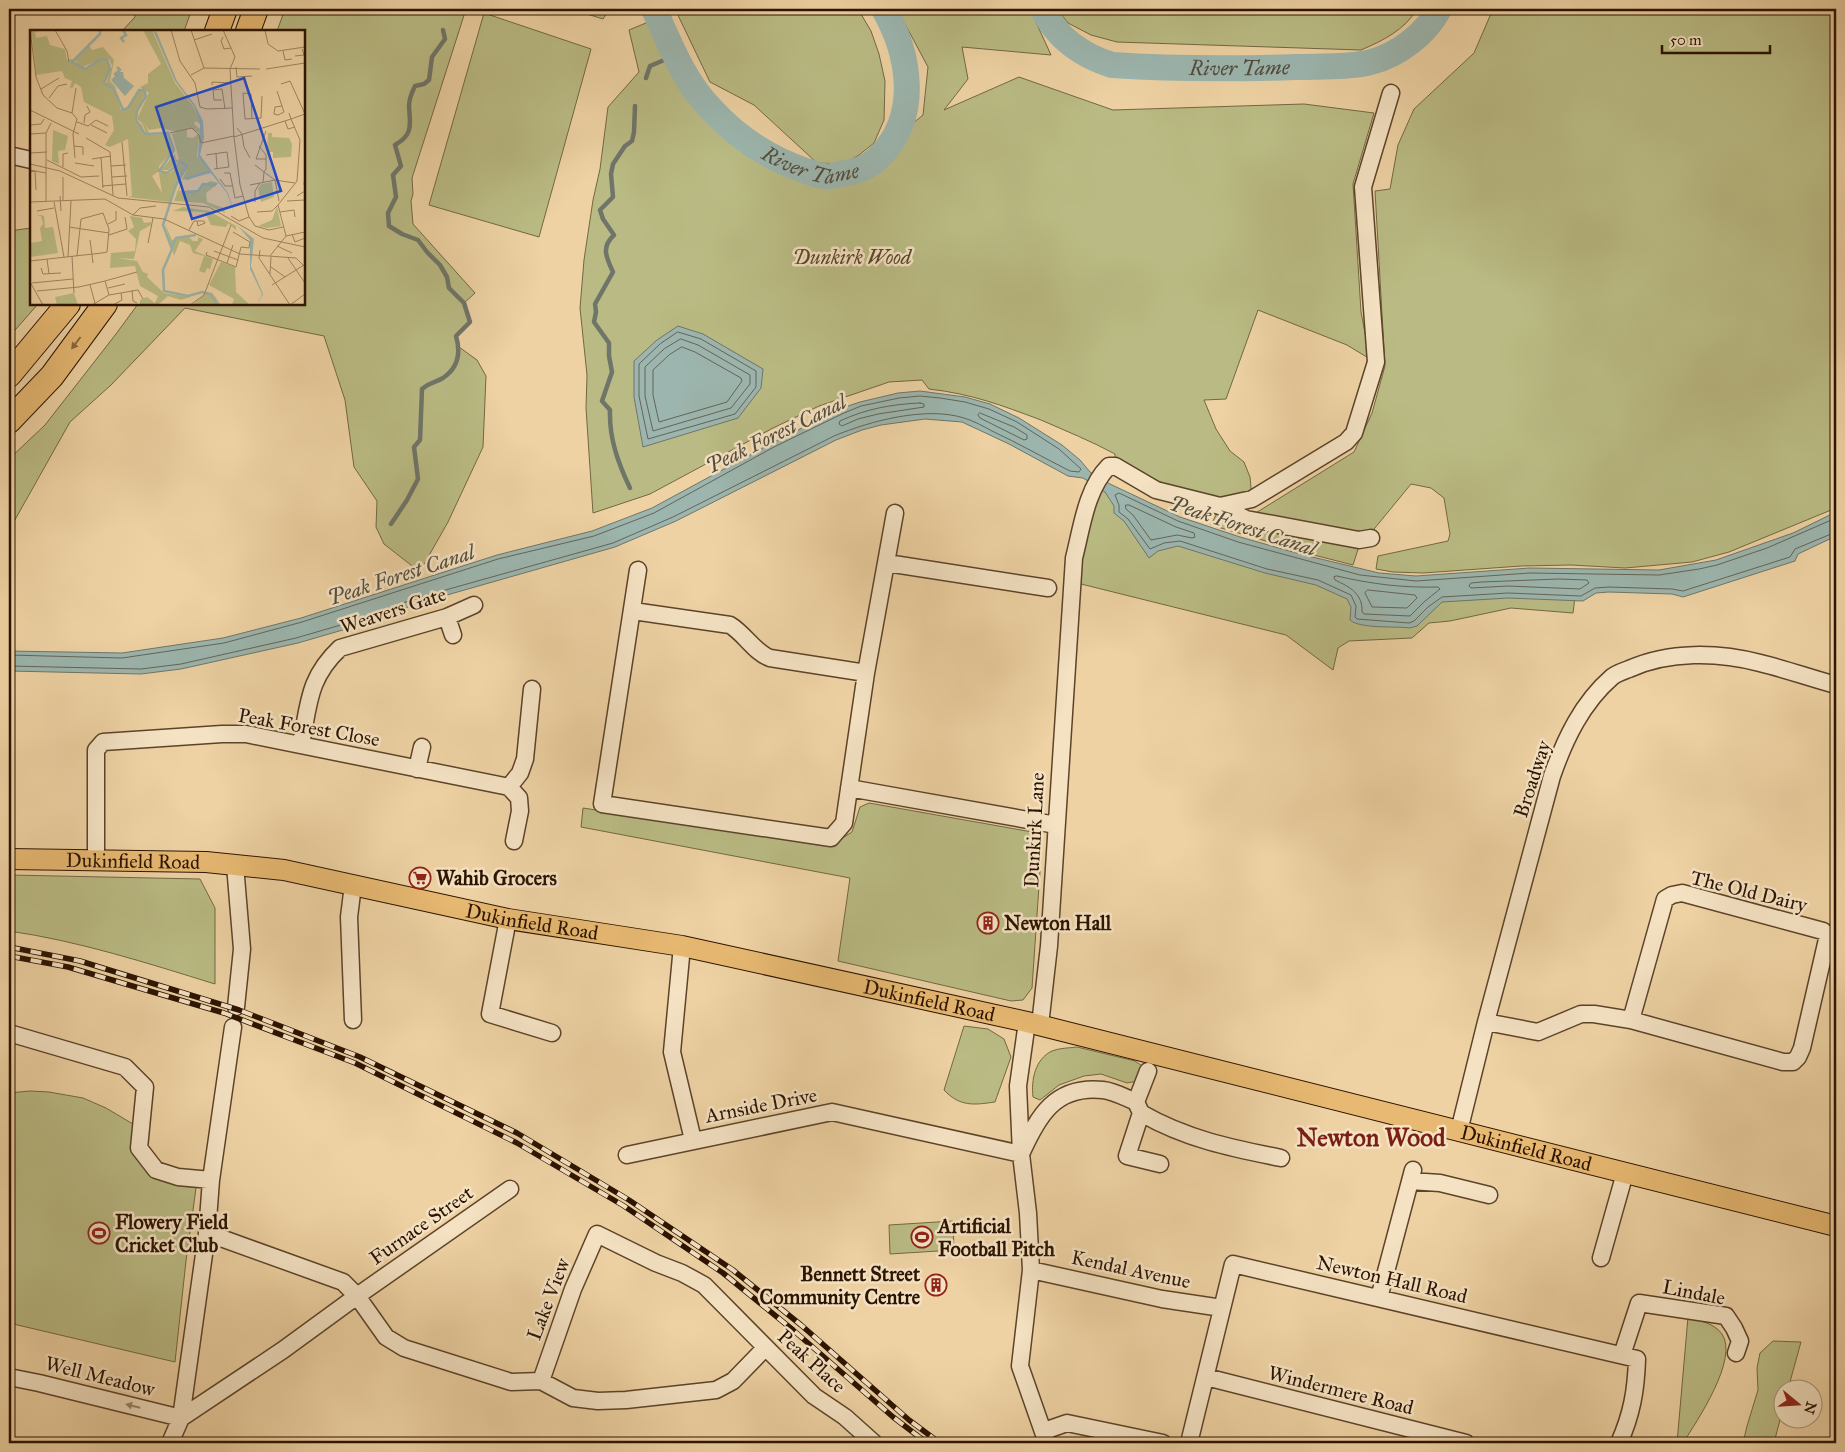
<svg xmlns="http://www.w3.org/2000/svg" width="1845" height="1452" viewBox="0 0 1845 1452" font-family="'IM FELL Great Primer',serif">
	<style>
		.green { fill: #babb84; stroke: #736742 }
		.water { fill: #9cb6af; stroke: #6f7569 }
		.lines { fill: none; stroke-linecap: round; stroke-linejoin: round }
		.shore { stroke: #646458; stroke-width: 1 }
		.stream { stroke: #6f7569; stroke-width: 4.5 }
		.river { stroke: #9cb6af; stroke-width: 26 }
		.minor-casing { stroke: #5c4329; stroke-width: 19 }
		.major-casing { stroke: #2c1300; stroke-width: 22 }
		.highway-casing { stroke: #2c1300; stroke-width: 26 }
		.minor { stroke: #f4e2c3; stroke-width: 16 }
		.major { stroke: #e7b972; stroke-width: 20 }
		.highway { stroke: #e7b972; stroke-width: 24 }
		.rail-casing { stroke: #2c1300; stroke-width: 5.5 }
		.rail { stroke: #f4e2c3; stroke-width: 4; stroke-dasharray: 11; stroke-linecap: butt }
		.oneway { fill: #8a6639 }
		.oneway2 { fill: #9a856b }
		.labels { text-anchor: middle; stroke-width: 5; stroke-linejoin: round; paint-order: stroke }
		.park-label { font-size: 20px; font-style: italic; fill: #574528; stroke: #f4e2c3 }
		.street-label { font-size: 20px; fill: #2c1300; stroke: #f4e2c3 }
		.poi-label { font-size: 20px; font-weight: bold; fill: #2c1300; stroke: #f4e2c3; text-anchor: start }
		.water-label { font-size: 21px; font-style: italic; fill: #534c3d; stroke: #f4e2c3 }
		.district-label { font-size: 25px; font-weight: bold; fill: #7a1f14; stroke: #f4e2c3 }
		.inset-river { fill: none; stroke: #9cb6af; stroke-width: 2.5 }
		.inset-road { fill: none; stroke: #a08662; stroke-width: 1 }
		.view { fill: #1d4ed8; fill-opacity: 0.15; stroke: #1d4ed8; stroke-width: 2.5 }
		.inset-edge { fill: none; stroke: #2c1300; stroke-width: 2.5 }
	</style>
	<rect width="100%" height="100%" fill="#eed2a3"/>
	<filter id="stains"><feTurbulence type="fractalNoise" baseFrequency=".004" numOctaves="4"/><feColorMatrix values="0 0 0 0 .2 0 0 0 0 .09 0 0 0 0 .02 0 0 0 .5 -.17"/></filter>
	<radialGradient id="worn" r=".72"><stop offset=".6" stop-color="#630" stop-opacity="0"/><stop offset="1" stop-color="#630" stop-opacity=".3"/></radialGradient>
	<path class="green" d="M134,9H192L184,31H122L135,17Z
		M285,9H466L412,178L413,194L411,201L413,224L475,293L464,303L470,322L456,337L459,347L477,360L486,376L483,447L448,522L423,566L416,569L384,544L376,527L377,501L354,467L345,400L324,336L185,308L111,385L70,422L12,525H9V459L45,425L116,334L138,304H304V31H277Z
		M571,9H605L607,13L603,19Z
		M675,9H858L871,31L879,54L885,81L884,120L874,143L859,155L843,164L817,163L754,105L710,82Z
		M897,9H1030L1051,55L962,47L968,79L944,110L1019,77L1113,110L1304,104L1374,113L1353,184L1361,312L1370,359L1347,345L1258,310L1226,399L1204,400L1216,429L1230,451L1244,462L1250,477L1252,499L1221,506L1246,519L1354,452L1372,413L1385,366L1375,191L1390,189L1398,145L1414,109L1474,53L1493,9H1836V508L1729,552L1692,562L1625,568L1571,565L1521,566L1423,573L1393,572L1376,569L1378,556L1448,541L1450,534L1444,498L1431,488L1411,484L1370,534L1360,543L1353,565L1310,554L1211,525L1220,507L1115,466V454C1091,441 1066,431 1041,420C1001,405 972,394 929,389L922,380L889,382L819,406L773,428L650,494L593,513L586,408L587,375L580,308L584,260L593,200L600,169L608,107L639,72L629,30L658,18L687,78L712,111L749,143L775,159L794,167L824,176L854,172L865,168L875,161L895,138L923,115L928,67Z
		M1057,9H1417C1405,30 1382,41 1361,50L1117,42L1091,35L1068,23Z
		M484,13L591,49L539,237L429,205Z
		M31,228V304H38L9,337V231Z
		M1098,481L1115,492L1332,579L1577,581L1573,613L1511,608L1450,621L1429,623L1412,638L1349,641L1338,648L1333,670L1286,635L1073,582Z
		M869,803L1038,833L1042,842L1032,988L1023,1000L1011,1001L838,961L850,878L581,827L583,808L822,845L836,842L852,832L860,807Z
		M9,875L200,879L215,908V984C147,963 79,941 9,931Z
		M964,1026L988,1029L1004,1039L1011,1057L995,1102C974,1105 960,1107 944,1090Z
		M1077,1047L1135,1061L1145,1068L1138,1081L1127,1083L1101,1074L1084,1076L1059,1085L1040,1100L1033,1097C1031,1080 1035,1059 1052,1051C1059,1048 1069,1048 1077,1047Z
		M30,1091L49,1092L83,1098L106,1108L138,1127L158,1179L196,1188L186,1261L175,1362L9,1323V1093Z
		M953,1221L954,1250L890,1254L889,1225Z
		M1688,1317C1700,1321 1714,1323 1722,1334C1739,1359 1697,1421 1683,1443H1677Z
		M1773,1341L1801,1342L1788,1389L1782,1390V1412L1774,1443H1743L1747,1426L1758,1390L1757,1368L1760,1353Z"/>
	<path class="water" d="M678,326L703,334L763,369L761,388L738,418L643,447L634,397V361L657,340Z
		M920,391L965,397L990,404L1019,418L1062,445L1080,460L1090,472L1110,484L1180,517L1240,537L1300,554L1379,573L1416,576L1530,568L1659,570L1716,560L1793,533L1836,512V536L1798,554L1795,561L1683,597L1672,594L1609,592L1596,593L1583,601L1508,598L1442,602L1417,626L1410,628C1395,626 1360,629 1350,620L1351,607L1347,599L1316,585L1265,573L1178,546L1158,551L1149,558L1124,521L1114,513V506L1105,492L1083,478L1068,476L1009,444L962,422L925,419L881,425L862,430L836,440L676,521L615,547L419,603L353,627L298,643L181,669L141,674L9,671V651L122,653L223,638L301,618L497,555L592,531L652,508L772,443L842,408L860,402L898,393Z"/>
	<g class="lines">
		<path class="shore" d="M678,332L701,339L756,371V387L735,414L648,439L639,396V364L660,344Z
			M681,339L698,345L750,375V384L731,408L653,431L645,396V367L664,349Z
			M682,347L695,352L741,378L742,381L727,402L659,422L653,395V370L669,355Z
			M920,403L924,404V407L878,414L858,419L842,426L839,424L840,421C865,409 893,404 920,403Z
			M980,413L1014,427L1027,435V439L1024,440L980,418L978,415Z
			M1126,505H1129L1176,527L1194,533L1195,537L1192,538L1177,535L1151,540L1133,515L1126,509Z
			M1836,518L1767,548L1717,565L1699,569L1659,575L1530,573L1416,581L1360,575L1238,542L1178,521L1119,493L1115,495L1119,505V512L1128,519L1150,549L1164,543L1180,541L1267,569L1318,580L1351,595L1356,606L1355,617L1357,619L1409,623L1414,621L1428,607L1442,597L1508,593L1581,596L1595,588L1609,587L1672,589L1683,591L1790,557L1795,549L1836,532
			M1337,576C1371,584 1403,588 1438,587L1440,589L1424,602L1410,616L1364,614L1362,612C1363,594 1350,587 1335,580L1334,577Z
			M1559,579L1587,580L1589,583L1580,589L1508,586L1471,588L1469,586L1471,583L1482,582Z
			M1368,590L1415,595L1417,598L1407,608L1372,607L1365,593Z
			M9,655L122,658L224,643L302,622L498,559L594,536L654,513L774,447L844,413L861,406L899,398L920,396L940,398L965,402L989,409L1017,422L1059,449L1081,469L1079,472L1070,471C1044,458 1018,443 992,431C983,426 974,421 964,418C926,406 870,421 834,436L673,517L613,543L417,598L351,622L296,638L181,664L141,669L9,666"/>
		<path class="stream" d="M646,78L650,66L676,55
			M630,488C618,463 609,438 610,410L602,401L612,372L609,356V343L594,322L596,312L595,304L613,272C606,257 601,247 614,235L603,219L600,210L613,197L611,174L613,164L625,146L632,141L634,132L635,106
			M391,524L407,500L418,479L414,447L420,440L422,389C431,381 435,383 443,378C458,368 461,353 456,336L470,322L464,303L449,288L447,277L440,265L427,252L418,240L402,234L389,226L388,213L396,197L393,175L401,166L395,145C414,134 410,124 409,106C409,99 412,92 415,86L424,84L429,80L432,57L445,39L443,30"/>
		<g class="river">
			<path id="s1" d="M654,9C670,44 684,82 712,110C738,138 770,159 806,171C812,173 819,176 825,176C829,177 835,175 840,174C856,172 868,168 880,156C920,116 910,55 884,9"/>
			<path id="s2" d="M1043,9C1056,38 1083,56 1112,65C1173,69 1234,69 1295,67C1320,66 1348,68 1371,62C1398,55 1426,34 1439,9"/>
		</g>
		<g class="minor-casing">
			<path id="minor" d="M9,155L31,160
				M1220,506L1246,519L1359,540L1371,538
				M887,563L1048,588
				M638,570L602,804L831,838L844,823L866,673L895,513
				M633,611L730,625C745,634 754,652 770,658L866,673
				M447,617L453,635
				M301,744C309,704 308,678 340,648L447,617L474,605
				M417,769L422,747
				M509,787L519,798L520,811L514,841
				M849,788L1056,825
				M96,861V750L103,742L222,734H246L509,787L520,773L525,759L532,689
				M235,865L242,949L236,1007
				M353,885L349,917L353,1020
				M508,919L490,1014L552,1033
				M682,946L672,1052L693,1140
				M1027,1022L1018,1086L1021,1154L1028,1213L1031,1270L1020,1366L1047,1443
				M1486,1022L1538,1032L1581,1014H1594L1631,1020L1783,1062H1793L1798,1057L1802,1048L1828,935L1823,931L1682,893L1672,895L1665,899L1631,1020
				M1040,1025L1049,946L1074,558C1082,527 1086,489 1109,466H1115L1156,490L1220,506L1252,499L1346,442L1354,433L1376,362L1363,187L1391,93
				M9,1033L125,1067L145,1087L139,1148L156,1170L178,1177L211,1180
				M1148,1071L1136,1102L1141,1113L1127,1156L1160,1164
				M1141,1113C1186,1139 1231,1148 1281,1158
				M1459,1131L1486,1022L1552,776C1565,739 1582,703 1612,677C1617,673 1624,671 1629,669C1669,651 1718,652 1760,663C1785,669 1810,678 1836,685
				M627,1155L832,1112L1021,1154C1038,1116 1055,1085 1103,1090C1114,1091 1126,1098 1136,1102
				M1410,1181L1440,1183L1489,1195
				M510,1189L357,1296L386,1337L404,1348L511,1382L541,1381L573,1398L598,1401L626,1400L716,1390L733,1381L765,1348
				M1601,1258L1625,1173
				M1031,1270L1162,1299L1222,1308
				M1379,1298L1413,1170
				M1622,1355L1639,1303L1726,1316L1734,1328L1740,1341L1736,1353
				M9,1377L39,1383L181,1418
				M1206,1377L1466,1443
				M541,1381L573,1289L597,1234L656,1263L682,1273L704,1285L814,1396L845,1417L874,1443
				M181,1418L283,1350L357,1296L343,1282L207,1233
				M1044,1431L1067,1423L1163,1443
				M170,1443L181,1418L207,1233L211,1180L233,1027
				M1189,1443L1233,1264L1637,1359C1636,1390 1632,1414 1619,1443"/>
		</g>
		<g class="major-casing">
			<g id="major">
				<path id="s3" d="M9,859L206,862L284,870L508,919L682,946L1027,1022L1836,1226"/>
			</g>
		</g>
		<g class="highway-casing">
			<path id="highway" d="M217,31L225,9
				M248,31L256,9
				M9,375L68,304
				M9,421L52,376L105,304"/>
		</g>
		<use href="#minor" class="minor"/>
		<use href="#major" class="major"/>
		<use href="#highway" class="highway"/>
		<g class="rail-casing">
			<path id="rail" d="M9,947L80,961L239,1010L360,1057L517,1133L629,1200L733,1270L801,1325L909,1420L940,1443
				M9,956L68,967L224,1013L355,1063L517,1143L624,1206L723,1273L793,1330L893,1417L927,1443"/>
		</g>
		<use href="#rail" class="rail"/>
	</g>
	<defs><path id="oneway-solid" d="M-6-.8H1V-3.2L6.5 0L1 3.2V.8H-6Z" transform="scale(1.25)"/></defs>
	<use class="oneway" href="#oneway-solid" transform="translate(76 343) rotate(127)"/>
	<use class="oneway2" href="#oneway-solid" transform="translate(133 1406) rotate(-166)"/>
	<defs>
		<g id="supermarket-ring" transform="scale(1.125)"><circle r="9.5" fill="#f4e2c3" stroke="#8f2418" stroke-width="1.5"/><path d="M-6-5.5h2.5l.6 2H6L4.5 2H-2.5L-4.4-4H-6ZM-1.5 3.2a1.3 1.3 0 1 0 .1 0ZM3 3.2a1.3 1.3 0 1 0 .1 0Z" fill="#8f2418"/></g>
		<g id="building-ring" transform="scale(1.125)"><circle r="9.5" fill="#f4e2c3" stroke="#8f2418" stroke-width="1.5"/><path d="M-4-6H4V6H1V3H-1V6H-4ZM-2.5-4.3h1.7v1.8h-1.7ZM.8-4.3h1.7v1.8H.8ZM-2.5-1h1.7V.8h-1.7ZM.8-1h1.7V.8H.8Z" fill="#8f2418"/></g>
		<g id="stadium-ring" transform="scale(1.125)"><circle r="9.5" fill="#f4e2c3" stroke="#8f2418" stroke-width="1.5"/><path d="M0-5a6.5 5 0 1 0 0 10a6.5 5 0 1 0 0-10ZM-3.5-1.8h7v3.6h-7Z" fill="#8f2418"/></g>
	</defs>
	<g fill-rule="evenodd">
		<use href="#supermarket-ring" x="420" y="878"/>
		<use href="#building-ring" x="988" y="923"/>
		<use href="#stadium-ring" x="99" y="1233"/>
		<use href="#stadium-ring" x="922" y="1237"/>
		<use href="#building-ring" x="936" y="1285"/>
	</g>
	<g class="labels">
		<g class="park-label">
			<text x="852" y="264">Dunkirk Wood</text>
		</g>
		<g class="street-label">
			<text transform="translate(393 610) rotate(-18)" y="7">Weavers Gate</text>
			<text transform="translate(309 727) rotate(10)" y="7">Peak Forest Close</text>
			<text transform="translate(1532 779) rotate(-72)" y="7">Broadway</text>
			<text transform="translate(1034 830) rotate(-87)" y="7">Dunkirk Lane</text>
			<text dy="7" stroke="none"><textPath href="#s3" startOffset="124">Dukinfield Road</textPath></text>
			<text transform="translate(1749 891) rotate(14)" y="7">The Old Dairy</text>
			<text dy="7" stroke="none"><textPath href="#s3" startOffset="529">Dukinfield Road</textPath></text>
			<text dy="7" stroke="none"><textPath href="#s3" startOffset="934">Dukinfield Road</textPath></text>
			<text transform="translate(761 1105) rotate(-11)" y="7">Arnside Drive</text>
			<text dy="7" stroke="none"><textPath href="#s3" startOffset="1549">Dukinfield Road</textPath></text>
			<text transform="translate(421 1225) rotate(-35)" y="7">Furnace Street</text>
			<text transform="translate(1131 1269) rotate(12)" y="7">Kendal Avenue</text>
			<text transform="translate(1392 1279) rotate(13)" y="7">Newton Hall Road</text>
			<text transform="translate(1694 1292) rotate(11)" y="7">Lindale</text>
			<text transform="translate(548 1299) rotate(-69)" y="7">Lake View</text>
			<text transform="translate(812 1361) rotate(42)" y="7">Peak Place</text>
			<text transform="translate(100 1376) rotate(14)" y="7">Well Meadow</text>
			<text transform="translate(1341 1390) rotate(14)" y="7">Windermere Road</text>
		</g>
		<g class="poi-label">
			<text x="436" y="885">Wahib Grocers</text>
			<text x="1004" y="930">Newton Hall</text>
			<text x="115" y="1229">Flowery Field<tspan x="115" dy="23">Cricket Club</tspan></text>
			<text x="938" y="1233">Artificial<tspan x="938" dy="23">Football Pitch</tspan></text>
			<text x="920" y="1281" text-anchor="end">Bennett Street<tspan x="920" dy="23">Community Centre</tspan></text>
		</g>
		<g class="water-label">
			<text dy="7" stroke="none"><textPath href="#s2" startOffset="219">River Tame</textPath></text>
			<text dy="7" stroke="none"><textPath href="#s1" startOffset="234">River Tame</textPath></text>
			<text transform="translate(776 434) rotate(-26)" y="7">Peak Forest Canal</text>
			<text transform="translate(1243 526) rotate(18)" y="7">Peak Forest Canal</text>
			<text transform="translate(401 575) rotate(-18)" y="7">Peak Forest Canal</text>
		</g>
		<g class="district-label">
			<text x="1371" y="1146">Newton Wood</text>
		</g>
	</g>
	<g transform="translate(30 30)">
		<rect width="275" height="275" fill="#eed2a3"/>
		<path d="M1,0H9L5,3L6,8L17,6L20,15L35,19L37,30L42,29L53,39L75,27L53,37L46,33V27L59,15L62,20L73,17L84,30L80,51L85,56L86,59L76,54L82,36L79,29L76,27L80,38L74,53L84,59L91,80L97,79L110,59L116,62L106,84V90L112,95L114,102L117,105L137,104L143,121L129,136V141L122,146L132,163L129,143H140L150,134H156L148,132L138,140H131L145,124L146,130L149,129L142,104L157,99V107L163,108L169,103L160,98L147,102L131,98L119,100L114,93L119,102L116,103L112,93L107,89L119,63L110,57L118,53V44L131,34L113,0H122L145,53L165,79L170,94L166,91L164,94L170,99L167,126L182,143L152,150L156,141L157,136L156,135L140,172L98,167L102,166L98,109L80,117L75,115L84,100L82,86L54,72L51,57L45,53L42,59L40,57L42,51L35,48L32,41L6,45ZM23,100L38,106L35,120L28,121L29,134L22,131ZM238,103H242V107L259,108L262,114L261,127L243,128V122H239L237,118ZM151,152L149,161H165L180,151L189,153L176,163L177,172L194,178L195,183L173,173L144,171ZM242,152L244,167L231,172L228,159L231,154ZM247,176L251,196L237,198L228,196L242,190ZM153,177L179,181L206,196V200L198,193L196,197L181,195L175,182L143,181ZM6,185H11L14,186L15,198L23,197L28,223L0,227V213L12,211L10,198L13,194L11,186ZM100,186L112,188L114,193L121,192V195L110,201L104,229L87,228L107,231L113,242L118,244L117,247L134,263L160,267L151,270L138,266L128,275H110V270L117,267L125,273L128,266L110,256L105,236L80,238L81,223L105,221L106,209L98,201L104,197ZM135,194L142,210L158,206L163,211H168V207L173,209L165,221L183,229L180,239L177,238L175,243L169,241L174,226L163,223L160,215L150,211L144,226ZM191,232L205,237L206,262L220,275H162L177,262L183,264L191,275H202L204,269L179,255ZM44,263L48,275H27L25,267Z" fill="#babb84"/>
		<path d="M123,0L127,3L147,51L165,75L173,91L174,108L170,125L198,163L206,188L197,163L168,127L170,95L165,78L145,51ZM89,42H93L94,48L104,56L95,66L81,50ZM208,196L224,209L221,236L233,264L227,275L232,264L220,239V210Z" fill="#9cb6af"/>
		<path class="inset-river" d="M70,0V4L42,32L55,39L71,29H77L80,39L74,53L84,59L93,80L98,78L109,60H114L116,66L107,81L106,90L115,104L138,103L144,120L129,141L137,143L151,132L157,136L146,155L133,195L142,219L133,240L134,261L158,266L172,262L181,264L187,275M93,0L96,5L91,8L94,12M87,37L90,40L85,44L97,60M156,149L180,141M155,162L168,161L173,154L186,155M142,217L146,208L166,205"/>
		<path class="inset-road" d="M0,0L6,47L13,65L27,78L42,83L47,89L43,104L45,128M25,0L37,21L39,32M141,0L150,31L165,53L170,77L177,79L202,78M161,0L174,38M193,0L205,27L200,39L204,107L210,155L219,187L225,196L239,200L253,197M235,0L238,14L248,21L275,17M193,7L191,11L194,19L201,18M164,10L182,4M253,21L255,30L262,29M265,26L274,25L272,19M206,37L207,47L222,46M236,39L275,33M161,45L174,38L230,39M251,54L260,51L275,84M182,55V52L201,53M11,59L29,48M247,61L254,82L248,85M19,68L28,56L37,54M192,70H184L183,60L192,59L195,79M0,80L49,104M42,83L46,58M248,85L244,84L245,77L252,76M222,89L221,64L213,63L215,89L231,88L232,66M255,91L258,99L265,97M47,92L58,96L66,90L78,96M54,93L55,85L60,82L57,76M0,95L11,94L14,89M61,95L77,103M207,98L212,104L214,117L220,128M236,101L226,129H236M140,103L162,98L169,105L171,113L204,106M0,104L16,103M204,107L261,89L259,83M56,108L80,122L83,165M92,112L97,166M44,116L53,117V125M0,123L17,122M186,123L187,139M176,125L197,122L199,137L184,139M71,127L73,158M62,129L81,126M17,130L51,147L69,146M45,133L64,136M0,134L30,141L88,168L179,177L233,208L275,217M225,135L234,142L236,139V125L229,116M81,136L96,135M33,137V124L38,123M0,140L16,143M0,142L5,141L6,160M16,143V103L21,93M194,143H200L205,168L213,166M33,147V170M82,147L97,146M190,149L195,156H202M245,150L249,171M233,152L234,142L245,150M220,155L245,150L265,153M72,156L96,154M30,166L31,181M267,166L275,161L274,152M16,171V143M257,171L275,170M0,172L75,169L103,185L134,189L210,224L266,228L275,237M24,172L34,227M225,172V161L230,153M7,181L24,178M227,182L242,181L248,175M250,182L264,180L265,187M103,185L110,178L126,176M201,186L209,191L219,187M78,194L86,190V181M39,197L79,203M159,200L164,191H174L175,193L168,196L167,191M262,204L265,212L275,208M79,205L97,199L95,187M256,206L248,175L267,151L270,110L261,89L275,84M60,210L63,233M118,213L123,188M247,216L262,223M230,220L229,228L260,275M184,221L208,230M177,222L176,225L206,237L211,217L219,218L220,212L203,202M42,226L44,263M240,226L256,206L275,202M38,227L41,171M258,228L275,253M17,229L19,244M0,231L72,223L77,222L79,199L73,183L51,189L47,226M197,233L203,215M241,237L255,247M11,238L13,244L31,243M240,244L241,227M75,251L107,242M0,252L13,275M2,253L43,249M60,255L65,273M242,255L274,235M78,258L95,254M102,260L103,271L107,273M7,261L49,257L75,251L79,265L62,275M79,265L108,260L113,269M83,275L92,270L91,263M160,275L174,265L201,195M260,275L275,264"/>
		<path class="view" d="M214,48L251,161L162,189L126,77Z"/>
		<rect width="275" height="275" class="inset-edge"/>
	</g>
	<rect width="1845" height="1452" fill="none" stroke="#eed2a3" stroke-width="30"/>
	<rect x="10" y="10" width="1825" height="1432" fill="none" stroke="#2c1300" stroke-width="2.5"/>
	<rect x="15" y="15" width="1815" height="1422" fill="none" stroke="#2c1300"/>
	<g transform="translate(1798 1404) rotate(108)"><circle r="24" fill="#f4e2c3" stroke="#a48f75"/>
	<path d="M0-4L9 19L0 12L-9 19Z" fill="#8f2418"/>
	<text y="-8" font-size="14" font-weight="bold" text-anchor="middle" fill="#2c1300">N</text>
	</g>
	<path d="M1662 45v8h108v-8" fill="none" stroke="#2c1300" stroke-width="2.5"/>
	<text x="1670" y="45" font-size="15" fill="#2c1300" stroke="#f4e2c3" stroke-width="4" paint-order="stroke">50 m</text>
	<rect width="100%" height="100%" filter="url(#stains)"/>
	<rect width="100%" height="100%" fill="url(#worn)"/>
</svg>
